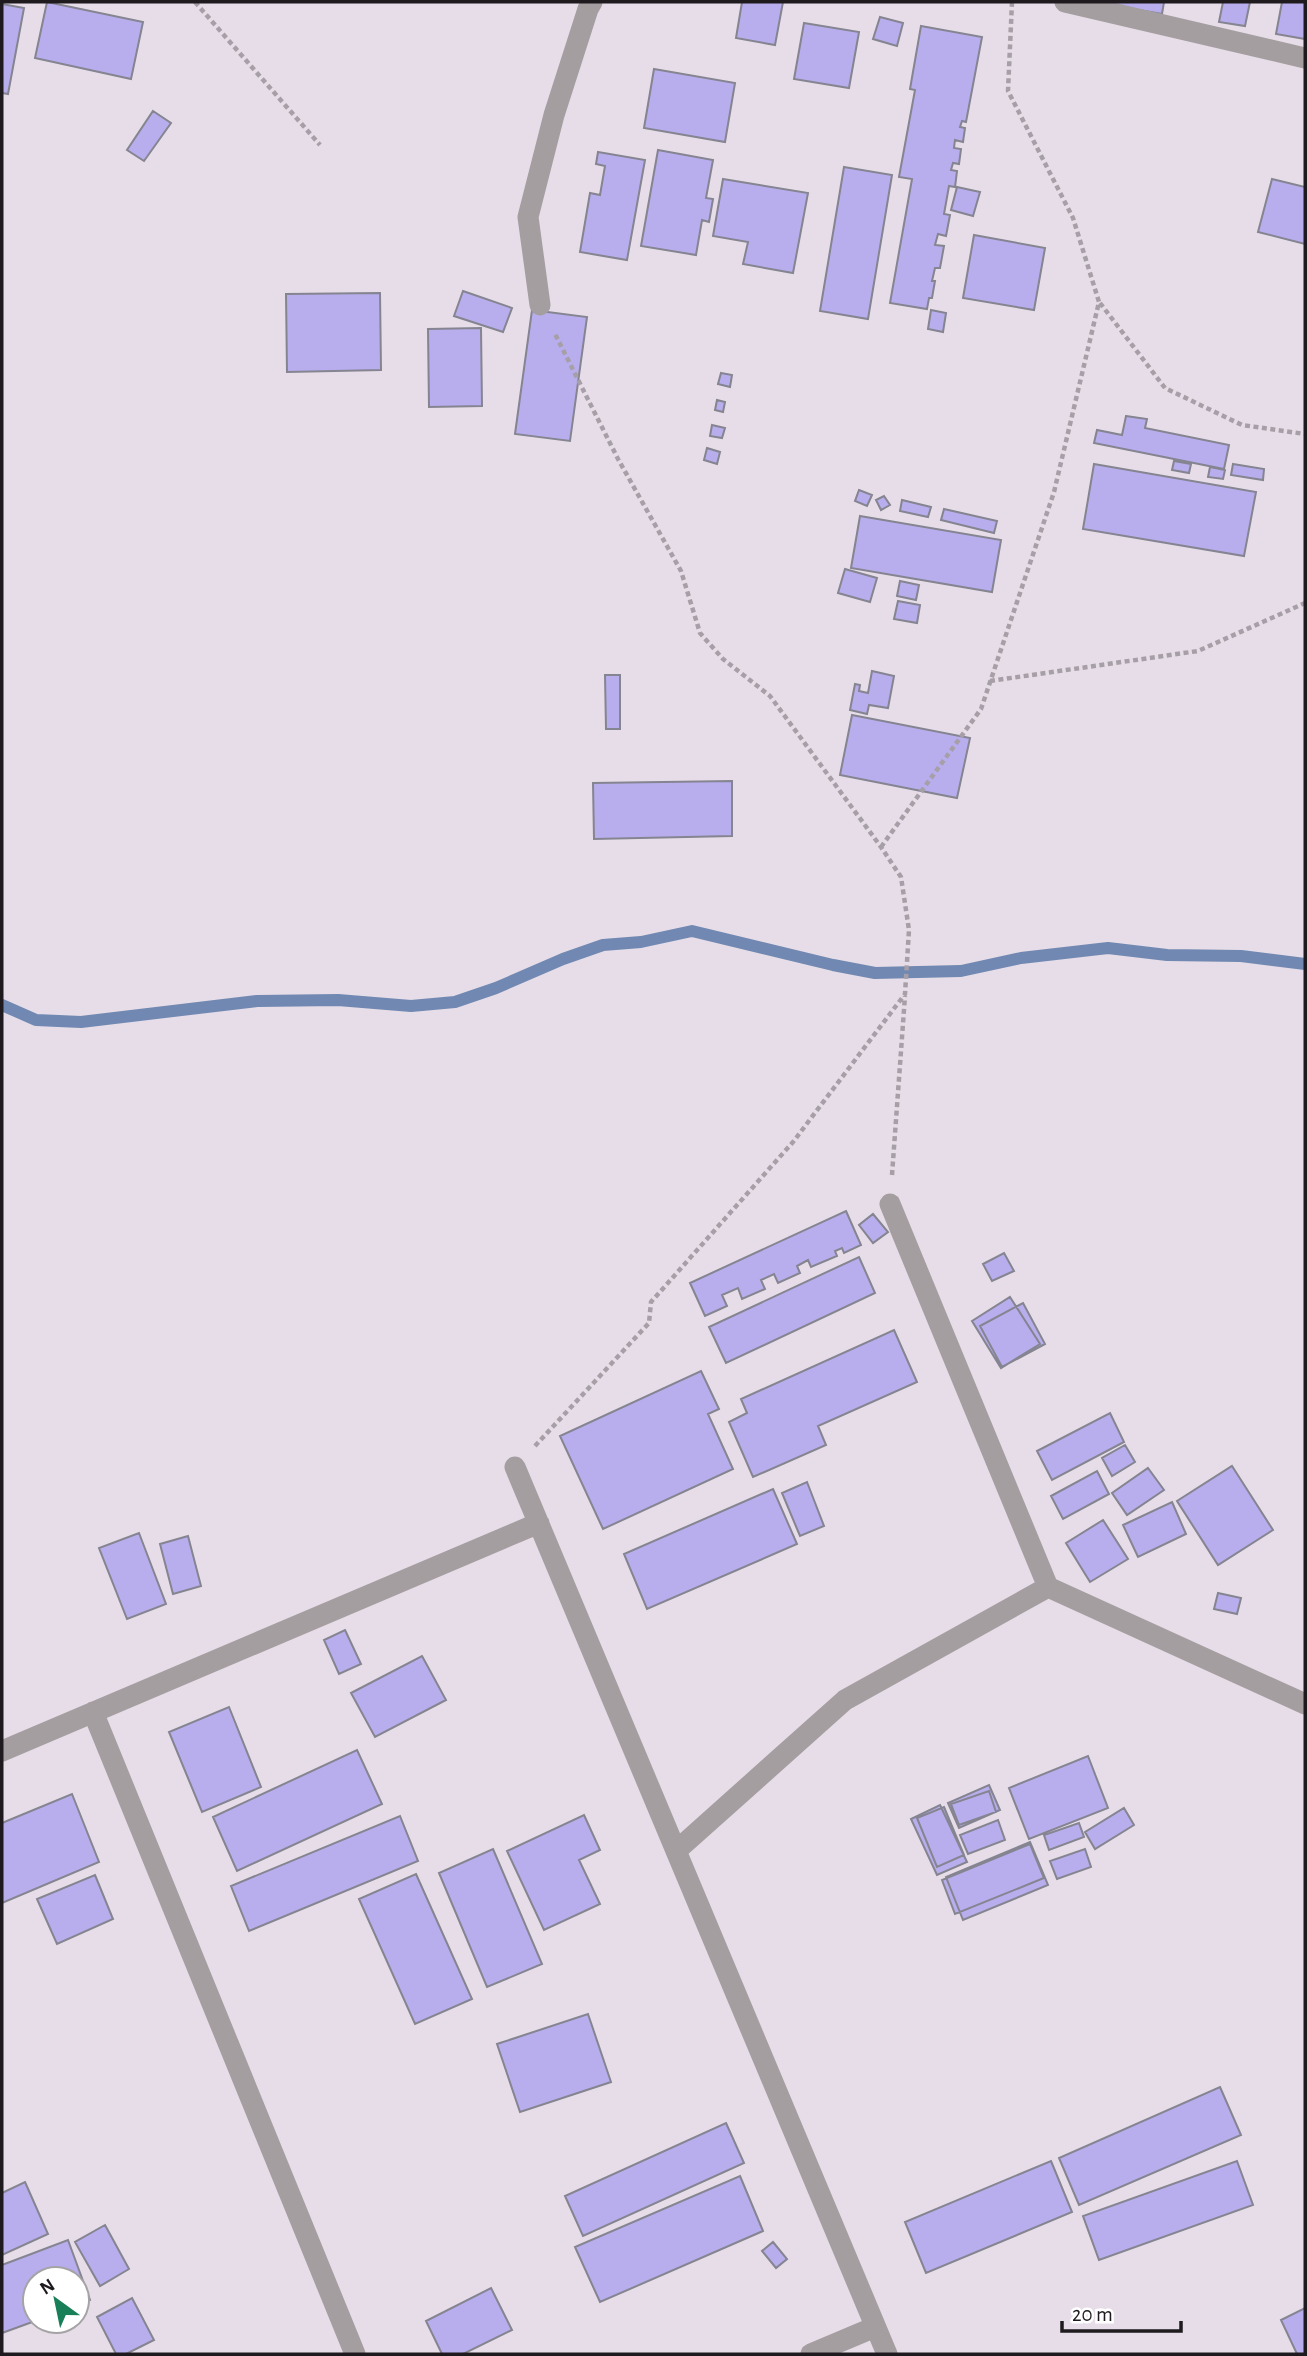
<svg xmlns="http://www.w3.org/2000/svg" width="1307" height="2356" viewBox="0 0 1307 2356" font-family="'Alegreya Sans',sans-serif">
	<style>
		.lines { fill: none; stroke-linecap: round; stroke-linejoin: round }
		.stream { stroke: #7189b2; stroke-width: 12 }
		.building { fill: #b8aeed; stroke: #858491; stroke-width: 2 }
		.path { stroke: #a79fa7; stroke-width: 4.5; stroke-dasharray: 5 3.5; stroke-linecap: butt }
		.street { stroke: #a49ea0; stroke-width: 21 }
	</style>
	<rect width="100%" height="100%" fill="#e7dde8"/>
	<g class="lines">
		<path class="stream" d="M2,1005L36,1020L81,1022L257,1001L338,1000L411,1006L455,1002L496,988L563,959L603,945L641,942L692,931L833,965L875,973L961,971L1021,958L1108,948L1167,955L1241,956L1305,964"/>
	</g>
	<path class="building" d="M47,2L143,22L131,79L35,58Z
		M742,2H783L775,45L736,38Z
		M1106,2H1164L1162,14L1105,4Z
		M1223,2H1250L1245,26L1219,22Z
		M1282,2H1305V39L1276,34Z
		M2,4L24,8L8,94L2,93Z
		M880,17L903,23L897,46L873,39Z
		M804,23L859,32L849,88L794,79Z
		M921,26L982,37L966,122L962,121L960,127L965,128L963,142L955,140L954,148L961,149L959,164L953,163L951,170L957,171L955,187L949,186L944,214L950,215L946,236L938,234L935,245L944,246L940,268H935L932,281H935L932,298H929L927,309L890,303L912,179L899,177L915,90L910,89Z
		M654,69L735,83L725,142L644,128Z
		M153,111L171,123L144,161L127,150Z
		M658,150L713,160L706,198L713,199L709,222L702,220L696,255L641,246Z
		M598,152L645,160L627,260L580,252L590,193L600,195L605,166L596,164Z
		M844,167L892,175L868,319L820,311Z
		M723,179L808,193L793,273L743,264L748,242L713,236Z
		M1272,179L1305,187V244L1258,232Z
		M957,187L980,192L973,216L951,210Z
		M974,235L1045,248L1034,310L963,298Z
		M463,291L512,308L503,332L454,316Z
		M380,293L381,370L287,372L286,294Z
		M532,310L587,317L570,441L515,434Z
		M931,310L946,313L943,332L928,329Z
		M481,328L482,406L429,407L428,329Z
		M721,373L732,375L730,387L718,384Z
		M717,400L725,402L723,412L715,410Z
		M1126,416L1147,419L1145,428L1229,445L1224,469L1094,443L1097,430L1122,435Z
		M712,425L725,428L722,438L710,436Z
		M707,448L720,452L717,464L704,460Z
		M1174,461L1191,464L1189,473L1172,470Z
		M1094,464L1256,492L1244,556L1083,529Z
		M1233,464L1264,469L1263,480L1231,475Z
		M1210,467L1225,470L1223,479L1208,477Z
		M859,490L872,495L867,506L855,501Z
		M884,496L890,505L881,510L876,500Z
		M902,500L931,507L928,517L900,511Z
		M944,509L997,521L994,533L941,520Z
		M860,516L1001,540L992,592L851,568Z
		M845,569L877,578L870,602L838,593Z
		M900,581L919,585L916,600L897,596Z
		M898,601L920,605L917,623L894,619Z
		M872,671L894,676L888,708L869,705L867,714L850,710L855,684L860,685L859,691L868,693Z
		M605,675H620V729H606Z
		M852,715L970,738L957,798L840,775Z
		M732,781V836L594,839L593,783Z
		M846,1211L861,1245L844,1253L842,1248L835,1251L837,1256L811,1267L808,1260L797,1266L800,1273L778,1283L774,1274L761,1280L765,1289L742,1299L738,1288L722,1295L727,1306L705,1316L690,1283Z
		M873,1214L888,1232L873,1243L859,1225Z
		M1004,1253L1014,1271L992,1281L983,1264Z
		M859,1257L875,1293L726,1363L709,1327Z
		M1010,1297L1040,1344L1001,1368L972,1321Z
		M1023,1303L1045,1344L1002,1367L980,1326Z
		M894,1330L917,1382L818,1426L826,1445L753,1477L729,1422L747,1413L741,1399Z
		M701,1371L719,1409L708,1414L733,1469L603,1529L560,1436Z
		M1110,1413L1124,1442L1052,1480L1037,1451Z
		M1125,1445L1135,1462L1112,1476L1102,1458Z
		M1232,1466L1273,1530L1218,1565L1177,1501Z
		M1148,1468L1164,1490L1127,1515L1112,1493Z
		M1097,1471L1109,1494L1063,1519L1051,1496Z
		M807,1482L824,1526L800,1536L782,1493Z
		M773,1489L797,1544L647,1609L624,1554Z
		M1172,1502L1186,1534L1138,1557L1123,1525Z
		M1103,1520L1128,1559L1090,1582L1066,1543Z
		M139,1533L166,1604L127,1619L99,1548Z
		M188,1536L201,1586L173,1594L160,1544Z
		M1218,1593L1241,1598L1237,1614L1214,1609Z
		M345,1630L361,1664L339,1674L324,1640Z
		M422,1656L446,1700L375,1737L351,1693Z
		M229,1707L261,1787L202,1812L169,1732Z
		M357,1750L382,1804L237,1871L213,1817Z
		M1088,1756L1108,1808L1029,1839L1009,1788Z
		M989,1785L1000,1810L959,1828L948,1803Z
		M989,1791L996,1812L959,1825L951,1804Z
		M72,1794L99,1862L2,1903V1823Z
		M940,1805L967,1862L937,1875L911,1819Z
		M944,1807L964,1855L937,1867L917,1818Z
		M1124,1808L1134,1825L1095,1849L1085,1832Z
		M584,1815L600,1850L579,1860L600,1904L544,1930L507,1851Z
		M400,1816L418,1861L249,1931L231,1886Z
		M998,1820L1005,1840L968,1854L960,1835Z
		M1079,1823L1084,1837L1049,1850L1044,1835Z
		M1030,1842L1048,1885L963,1920L946,1877Z
		M1030,1844L1044,1878L955,1914L942,1880Z
		M493,1849L542,1964L487,1987L439,1873Z
		M1085,1849L1091,1867L1057,1879L1050,1861Z
		M416,1874L472,1999L415,2024L359,1899Z
		M95,1875L113,1919L57,1944L37,1899Z
		M588,2014L611,2082L520,2112L497,2044Z
		M1220,2087L1241,2135L1079,2205L1059,2158Z
		M726,2123L744,2163L583,2236L565,2196Z
		M1051,2161L1072,2212L926,2273L905,2222Z
		M1237,2161L1253,2205L1099,2260L1083,2216Z
		M740,2176L763,2231L600,2302L575,2247Z
		M25,2182L48,2234L2,2255V2193Z
		M105,2225L129,2269L100,2286L75,2242Z
		M68,2240L90,2300L77,2305V2279H35V2321L2,2333V2265Z
		M773,2242L787,2259L776,2268L762,2251Z
		M491,2288L512,2330L463,2354H442L426,2321Z
		M132,2298L154,2340L126,2354H116L97,2317Z
		M1305,2308V2354H1297L1281,2320Z"/>
	<g class="lines">
		<path class="path" d="M195,2L320,145
			M1100,303L1165,388L1242,425L1305,434
			M990,681L1198,651L1305,603
			M881,847L981,709L1054,492L1099,302L1073,218L1008,91L1012,2
			M892,1175L905,996
			M535,1446L649,1323L651,1302L793,1142L905,994L909,930L901,877L881,847L770,696L723,659L700,633L681,571L618,459L554,332"/>
		<path class="street" d="M1065,2L1305,58
			M540,305L528,217L554,115L588,9L592,2
			M890,1204L1048,1587L1305,1704
			M515,1467L887,2354
			M93,1712L355,2354
			M2,1751L539,1523
			M676,1851L845,1700L1048,1587
			M811,2354L875,2327"/>
	</g>
	<rect width="1307" height="2356" fill="none" stroke="#1e1a1e" stroke-width="7"/>
	<g transform="translate(56 2300) rotate(327)"><circle r="33" fill="#ffffff" stroke="#a5a3a5" stroke-width="2"/>
	<path d="M0-5L12 26L0 18L-12 26Z" fill="#187f59"/>
	<text y="-10" font-size="19" font-weight="bold" text-anchor="middle" fill="#1e1a1e">N</text>
	</g>
	<path d="M1062 2321v10h119v-10" fill="none" stroke="#1e1a1e" stroke-width="3.5"/>
	<text x="1072" y="2321" font-size="21" fill="#1e1a1e" stroke="#ffffff" stroke-width="5" paint-order="stroke">20 m</text>
</svg>
